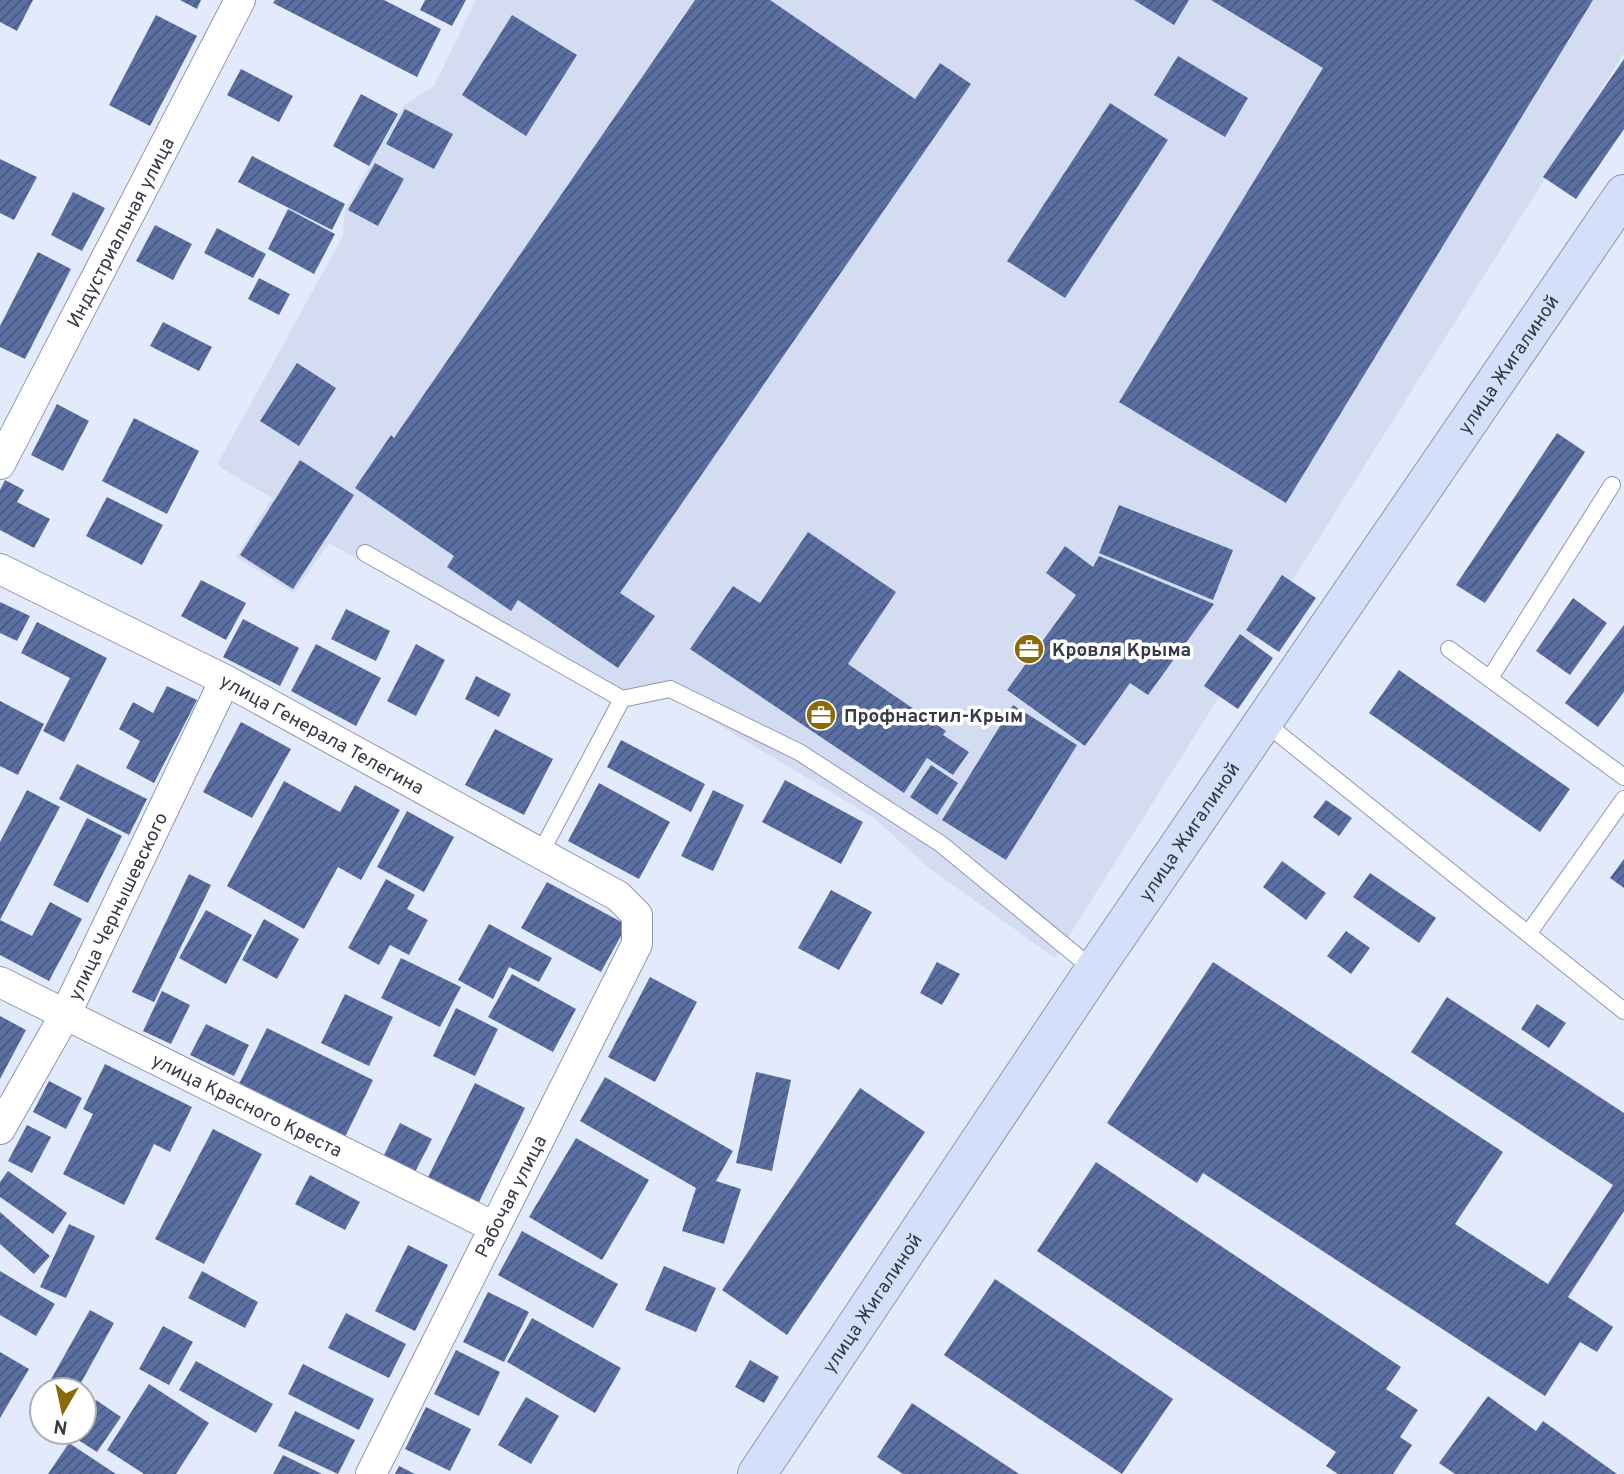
<svg xmlns="http://www.w3.org/2000/svg" width="1624" height="1474" viewBox="0 0 1624 1474" font-family="Overpass,sans-serif">
	<style>
		.built { fill: #d3dcf1 }
		.building { fill: url(#building-hatch) }
		.lines { fill: none; stroke-linecap: round; stroke-linejoin: round }
		.service-casing { stroke: #8c98b2; stroke-width: 18 }
		.minor-casing { stroke: #8c98b2; stroke-width: 32 }
		.secondary-casing { stroke: #8c98b2; stroke-width: 40 }
		.service { stroke: #fff; stroke-width: 16 }
		.minor { stroke: #fff; stroke-width: 30 }
		.secondary { stroke: #d4dff9; stroke-width: 38 }
		.labels { text-anchor: middle; stroke-width: 7; stroke-linejoin: round; paint-order: stroke }
		.street-label { font-size: 19px; fill: #353a45; stroke: #fff }
		.poi-label { font-size: 19px; font-weight: bold; fill: #353a45; stroke: #fff; text-anchor: start }
	</style>
	<defs>
		<pattern id="building-hatch" width="6" height="6" patternUnits="userSpaceOnUse" patternTransform="scale(1.75)"><rect width="6" height="6" fill="#5b70a2"/><path d="M-1 1l2-2M0 6l6-6M5 7l2-2" fill="none" stroke="#48587f"/></pattern>
	</defs>
	<rect width="100%" height="100%" fill="#e2eafb"/>
	<path class="built" d="M476,0H1624V53L1055,958L929,868L874,818L668,694L624,704L329,543L294,593L236,557L272,498L217,465L343,236L345,210L404,105L434,86Z"/>
	<path class="building" d="M0,0H33L17,31L0,22Z
		M180,0H201L197,9Z
		M275,0H384L441,29L417,77L273,3Z
		M425,0H466L452,26L420,10Z
		M695,0H770L915,99L940,63L971,84L620,593L655,616L618,668L518,600L511,611L447,567L454,556L355,488L391,435L394,438Z
		M1134,0H1189L1174,25Z
		M1211,0H1593L1286,503L1119,402L1323,68Z
		M156,15L197,36L150,126L109,105Z
		M512,15L577,55L526,136L462,95Z
		M1178,56L1248,98L1225,137L1154,95Z
		M1624,59V129L1576,199L1543,177Z
		M241,69L293,96L279,122L227,95Z
		M361,94L398,114L369,166L333,146Z
		M1110,103L1168,140L1065,298L1007,261Z
		M405,109L453,134L434,169L386,144Z
		M252,156L345,204L332,230L238,182Z
		M0,159L37,177L14,220L0,213Z
		M375,163L404,179L378,226L348,210Z
		M73,192L105,208L82,251L51,235Z
		M288,209L335,234L314,274L268,249Z
		M155,225L192,244L173,280L136,261Z
		M217,228L266,254L253,278L204,253Z
		M38,252L71,269L25,359L0,347V326Z
		M259,278L290,294L279,315L248,299Z
		M163,322L212,347L199,371L150,346Z
		M297,363L336,388L299,446L260,421Z
		M57,404L89,421L63,471L31,455Z
		M134,418L199,451L167,514L102,481Z
		M1557,433L1585,452L1485,603L1456,585Z
		M300,460L354,495L293,589L240,555Z
		M5,480L24,490L17,502L50,519L34,548L0,530V490Z
		M107,497L163,525L142,565L86,536Z
		M1119,505L1233,550L1213,600L1099,553Z
		M808,532L896,592L848,664L946,731L943,735L969,752L953,775L927,758L904,793L690,649L733,586L760,603Z
		M1065,546L1093,567L1099,556L1214,604L1148,695L1130,683L1085,746L1007,690L1076,595L1046,573Z
		M1282,575L1316,598L1279,652L1246,630Z
		M201,580L246,603L226,640L181,616Z
		M1573,598L1607,623L1570,675L1536,651Z
		M0,602L30,616L17,641L0,633Z
		M346,609L390,631L376,661L331,639Z
		M243,619L299,648L280,686L223,657Z
		M37,622L107,658L64,742L43,731L70,678L21,653Z
		M1624,625V692L1598,727L1565,703Z
		M1240,634L1273,658L1238,709L1204,686Z
		M316,644L381,678L356,726L291,691Z
		M416,644L445,660L416,716L387,701Z
		M1399,670L1570,789L1540,832L1369,713Z
		M476,676L511,694L499,717L465,699Z
		M167,686L197,700L154,783L126,768L140,741L119,729L133,702L153,713Z
		M0,701L44,724L18,775L0,766Z
		M1013,705L1077,745L1006,860L942,820Z
		M241,722L291,749L252,818L203,792Z
		M495,729L553,759L524,815L465,785Z
		M621,740L705,784L691,812L607,767Z
		M77,764L147,799L129,835L59,799Z
		M931,765L958,783L937,815L910,797Z
		M785,780L863,822L841,864L762,822Z
		M284,781L340,812L355,785L400,810L361,880L338,867L304,929L227,886Z
		M599,783L670,822L639,879L568,841Z
		M27,790L60,807L0,920L32,936L50,902L82,919L49,981L0,955V842Z
		M713,790L744,805L713,871L681,856Z
		M1326,800L1352,818L1339,836L1313,817Z
		M407,811L454,837L424,892L377,867Z
		M87,818L122,836L88,903L53,885Z
		M1624,859V888L1610,878Z
		M1282,861L1326,893L1306,920L1263,887Z
		M1370,873L1436,918L1419,943L1353,897Z
		M189,874L211,885L154,1002L132,992Z
		M386,879L415,895L407,909L428,920L409,955L390,945L379,965L348,948Z
		M547,882L627,925L601,972L521,928Z
		M831,890L872,912L839,970L798,948Z
		M206,910L252,935L226,984L179,958Z
		M264,919L299,939L277,979L242,960Z
		M489,924L552,958L539,982L509,967L493,999L458,980Z
		M1346,931L1370,948L1351,974L1327,956Z
		M401,958L461,987L440,1027L381,998Z
		M937,962L960,974L942,1005L920,993Z
		M1213,962L1503,1152L1455,1224L1548,1284L1613,1185L1411,1052L1447,997L1624,1113V1211L1568,1297L1613,1327L1597,1352L1580,1342L1545,1396L1203,1173L1197,1183L1107,1123Z
		M512,974L576,1009L553,1052L488,1017Z
		M650,977L697,1002L655,1082L608,1057Z
		M162,991L190,1005L171,1044L143,1031Z
		M345,994L393,1017L369,1066L321,1043Z
		M1537,1004L1566,1023L1549,1048L1521,1029Z
		M456,1008L498,1029L475,1076L433,1056Z
		M0,1016L26,1030L0,1079Z
		M206,1024L249,1045L234,1076L190,1055Z
		M267,1028L373,1080L345,1137L239,1084Z
		M105,1064L192,1107L170,1152L154,1144L124,1205L63,1174L93,1114L83,1109Z
		M756,1072L791,1080L772,1171L736,1163Z
		M605,1077L733,1151L716,1181L741,1189L724,1244L682,1231L696,1188L580,1121Z
		M49,1081L82,1098L66,1129L33,1112Z
		M475,1083L525,1108L479,1202L428,1177Z
		M860,1088L925,1132L787,1335L722,1290Z
		M400,1123L432,1139L415,1172L383,1157Z
		M27,1125L51,1137L32,1173L8,1161Z
		M213,1129L262,1154L204,1264L155,1239Z
		M576,1138L649,1180L602,1260L529,1217Z
		M1096,1162L1401,1367L1386,1389L1418,1410L1400,1437L1412,1445L1393,1474H1338L1326,1466L1336,1452L1037,1251Z
		M8,1171L67,1213L53,1234L0,1197V1182Z
		M310,1175L360,1202L345,1230L295,1204Z
		M0,1212L50,1256L34,1274L0,1244Z
		M69,1224L95,1236L66,1298L40,1287Z
		M522,1231L618,1284L593,1328L498,1275Z
		M408,1245L448,1265L415,1331L375,1311Z
		M664,1266L716,1288L696,1332L645,1310Z
		M0,1271L55,1304L36,1336L0,1315Z
		M202,1271L258,1302L245,1328L188,1298Z
		M995,1279L1173,1399L1122,1474L944,1355Z
		M488,1292L529,1312L504,1362L463,1342Z
		M90,1310L114,1323L77,1390H45Z
		M346,1313L406,1344L389,1378L328,1348Z
		M532,1318L621,1368L595,1413L507,1362Z
		M163,1326L193,1342L169,1385L139,1369Z
		M456,1350L500,1372L479,1416L434,1394Z
		M0,1352L29,1369L0,1418Z
		M750,1360L779,1377L764,1403L735,1387Z
		M196,1361L273,1404L256,1433L179,1390Z
		M303,1364L374,1399L359,1430L288,1394Z
		M149,1384L209,1423L176,1474H144L107,1450Z
		M42,1396V1421L31,1415Z
		M1488,1396L1536,1431L1543,1421L1617,1474H1455L1439,1463Z
		M526,1397L559,1416L531,1464L498,1445Z
		M96,1400L121,1417L97,1452L72,1436L75,1432H84V1418Z
		M912,1403L1019,1474H903L877,1457Z
		M426,1407L471,1429L450,1471L405,1449Z
		M295,1411L355,1440L338,1474L278,1446Z
		M69,1443L116,1474H48Z
		M283,1455L322,1474H273Z
		M399,1466L415,1474H395Z"/>
	<g class="lines">
		<g class="service-casing">
			<path id="service" d="M365,553L622,699L670,689L799,752L941,844L1094,970
				M1449,649L1624,777
				M1490,678L1612,485
				M1264,722L1624,1011
				M541,852L622,699
				M1528,934L1624,799"/>
		</g>
		<g class="minor-casing">
			<g id="minor">
				<path id="s1" d="M0,464L240,0"/>
				<path id="s2" d="M0,569L225,680L618,896L637,915V944L371,1474"/>
				<path id="s3" d="M0,982L494,1227"/>
				<path id="s4" d="M0,1129L65,1015L225,680"/>
			</g>
		</g>
		<g class="secondary-casing">
			<g id="secondary">
				<path id="s5" d="M757,1474L1094,970L1624,194"/>
			</g>
		</g>
		<use href="#service" class="service"/>
		<use href="#minor" class="minor"/>
		<use href="#secondary" class="secondary"/>
	</g>
	<defs>
		<g id="office-disc" transform="scale(1.575)"><circle r="9.5" fill="#8a6a0a" stroke="#fff"/><path d="M-6-3h4V-5.5h4V-3h4V5H-6ZM-1-4.5V-3h2v-1.5ZM-6 0V1H6V0Z" fill="#fff"/></g>
	</defs>
	<g fill-rule="evenodd">
		<use href="#office-disc" x="1029" y="649"/>
		<use href="#office-disc" x="821" y="715"/>
	</g>
	<g class="labels">
		<g class="street-label">
			<text dy="7" stroke="none"><textPath href="#s1" startOffset="261">Индустриальная улица</textPath></text>
			<text dy="7" stroke="none"><textPath href="#s5" startOffset="1340">улица Жигалиной</textPath></text>
			<text dy="7" stroke="none"><textPath href="#s2" startOffset="362">улица Генерала Телегина</textPath></text>
			<text dy="7" stroke="none"><textPath href="#s5" startOffset="774">улица Жигалиной</textPath></text>
			<text dy="7" stroke="none"><textPath href="#s4" startOffset="252">улица Чернышевского</textPath></text>
			<text dy="7" stroke="none"><textPath href="#s3" startOffset="276">улица Красного Креста</textPath></text>
			<text transform="translate(510 1196) rotate(-63)" y="7">Рабочая улица</text>
			<text dy="7" stroke="none"><textPath href="#s5" startOffset="206">улица Жигалиной</textPath></text>
		</g>
		<g class="poi-label">
			<text x="1052" y="656">Кровля Крыма</text>
			<text x="844" y="722">Профнастил-Крым</text>
		</g>
	</g>
	<g transform="translate(63 1411) rotate(189)"><circle r="33" fill="#ffffff" stroke="#aeb0b5" stroke-width="2"/>
	<path d="M0-5L12 26L0 18L-12 26Z" fill="#8a6a0a"/>
	<text y="-10" font-size="19" font-weight="bold" text-anchor="middle" fill="#353a45">N</text>
	</g>
</svg>
